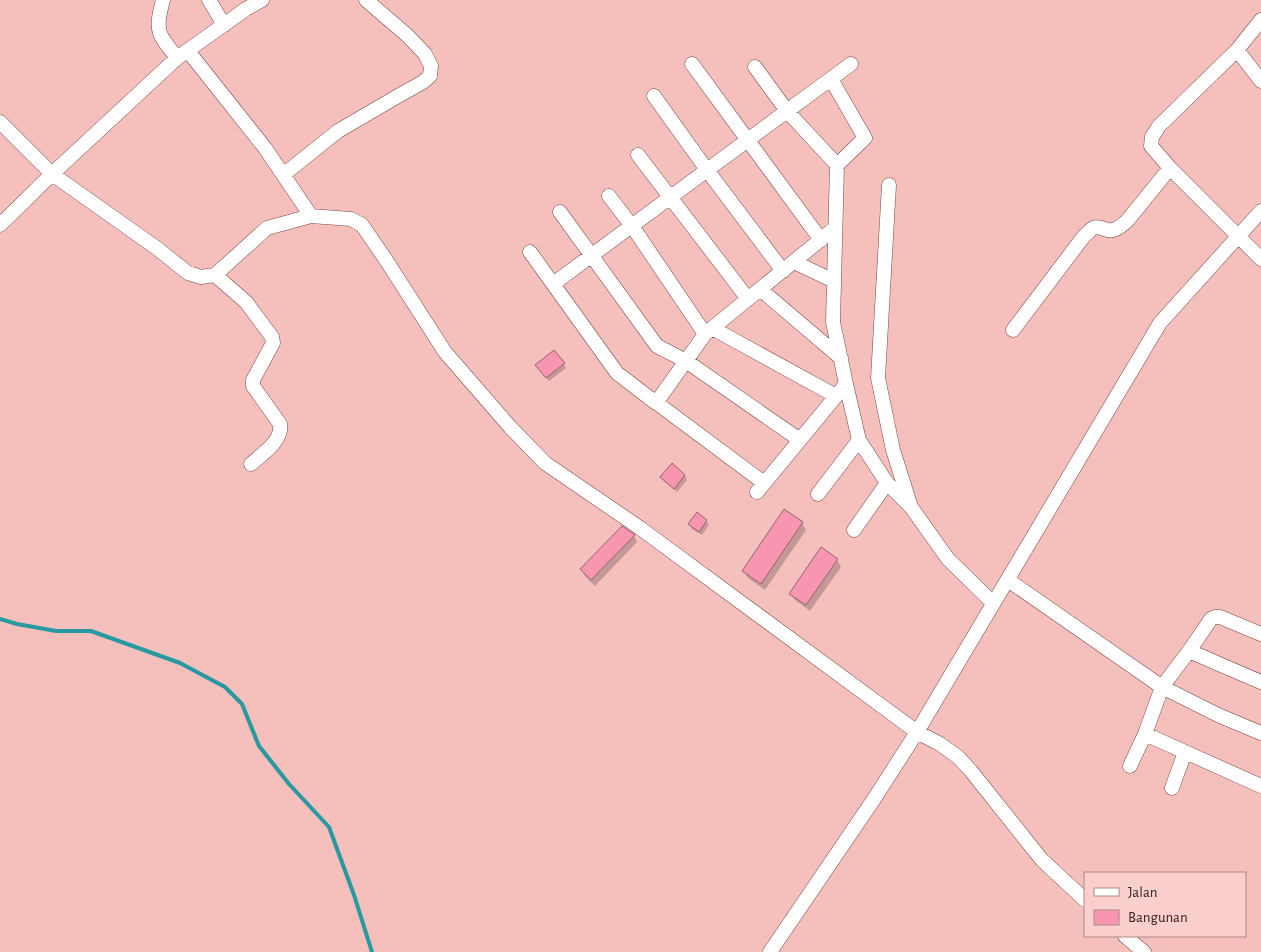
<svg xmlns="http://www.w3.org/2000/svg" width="1261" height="952" viewBox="0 0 1261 952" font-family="'Alegreya Sans',sans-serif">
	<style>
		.shadow { fill: #0003 }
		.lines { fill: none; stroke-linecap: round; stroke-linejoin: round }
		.stream { stroke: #2699a1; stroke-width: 4 }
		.building { fill: #f896b1; stroke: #936471 }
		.street-casing { stroke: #754846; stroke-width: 15 }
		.street { stroke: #fff; stroke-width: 14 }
	</style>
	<rect width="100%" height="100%" fill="#f5bfbc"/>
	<path class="shadow" d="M564,364L566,368L549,381L539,369Z
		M685,475L687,480L677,492L664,481L661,477Z
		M706,521L709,525L702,535L692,529L689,524Z
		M802,523L806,530L765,590L748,578L744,571Z
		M634,536L637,542L595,586L585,576L581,569Z
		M837,560L841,567L810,611L795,600L791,594Z"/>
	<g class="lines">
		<path class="stream" d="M0,619L17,624L56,631H91L180,663L225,687L242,704L259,746L289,784L329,827L354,895L372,952"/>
	</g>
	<path class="building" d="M554,350L565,363L546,378L535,365Z
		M672,463L685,475L674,489L660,477Z
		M784,509L803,522L761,584L742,571Z
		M697,512L707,520L699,532L688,524Z
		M622,526L635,535L591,580L580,569Z
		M821,547L838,559L806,605L789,594Z"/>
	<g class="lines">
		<g class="street-casing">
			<path id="street" d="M163,0C160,12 155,28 163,39C167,46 173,52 177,58
				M209,0L224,25
				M1261,20L1237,50L1261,81
				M1237,50L1159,126L1152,137L1151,146L1170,168L1261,259
				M188,51L265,148L311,216
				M692,64L821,240
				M755,67L787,111L553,284L617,373L656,403L705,334L835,228
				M831,79L865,138L837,165
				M654,96L707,170L783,271
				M0,122L52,174L158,249L188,273L201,277L215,275L267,228L311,216L351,219L362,225L386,260L445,352L510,427L545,463L640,528L917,732L940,744L958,757L971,771L1042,860L1085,900
				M638,155L748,299
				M283,175L338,131L398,96L423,82L430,76L431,66L425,54L408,36L366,0
				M889,185L878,378L893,450L911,507
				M609,196L632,226L705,334
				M560,212L657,346L686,361L800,440
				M0,225L52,174L177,58L246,9L262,0
				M530,252L553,284
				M794,262L834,281
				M215,275L246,302L272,337L273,343L253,380V386L280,424C283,441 262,454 251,464
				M760,289L841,358
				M712,328L836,396
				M1013,330L1084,236C1087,234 1090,230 1093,228C1101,225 1106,232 1113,230C1119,229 1123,224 1127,221L1170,168
				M846,384L833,322L837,165L787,111L851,64
				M650,398L764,483
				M757,492L846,384L859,440
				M818,494L859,440L887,483
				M854,530L887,483L911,507L948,559L993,603
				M1008,580L1162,687L1218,715L1261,733
				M1189,651L1261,682
				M1145,734L1261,786
				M1130,766L1145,734L1162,687L1189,651L1211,619L1215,617H1220L1261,634
				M1172,788L1185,752
				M1125,936L1144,952
				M770,952L874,799L917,732L1160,323L1261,211"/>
		</g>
		<use href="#street" class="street"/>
	</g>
	<rect x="1084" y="872" width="162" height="65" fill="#fbcfcd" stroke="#ac8a88"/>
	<rect x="1094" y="888" width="25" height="8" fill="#ffffff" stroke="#ac8a88"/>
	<text x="1128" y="897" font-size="15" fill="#352221">Jalan</text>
	<rect x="1094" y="910" width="25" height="15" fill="#f896b1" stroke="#ac8a88"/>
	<text x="1128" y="922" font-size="15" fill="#352221">Bangunan</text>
</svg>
